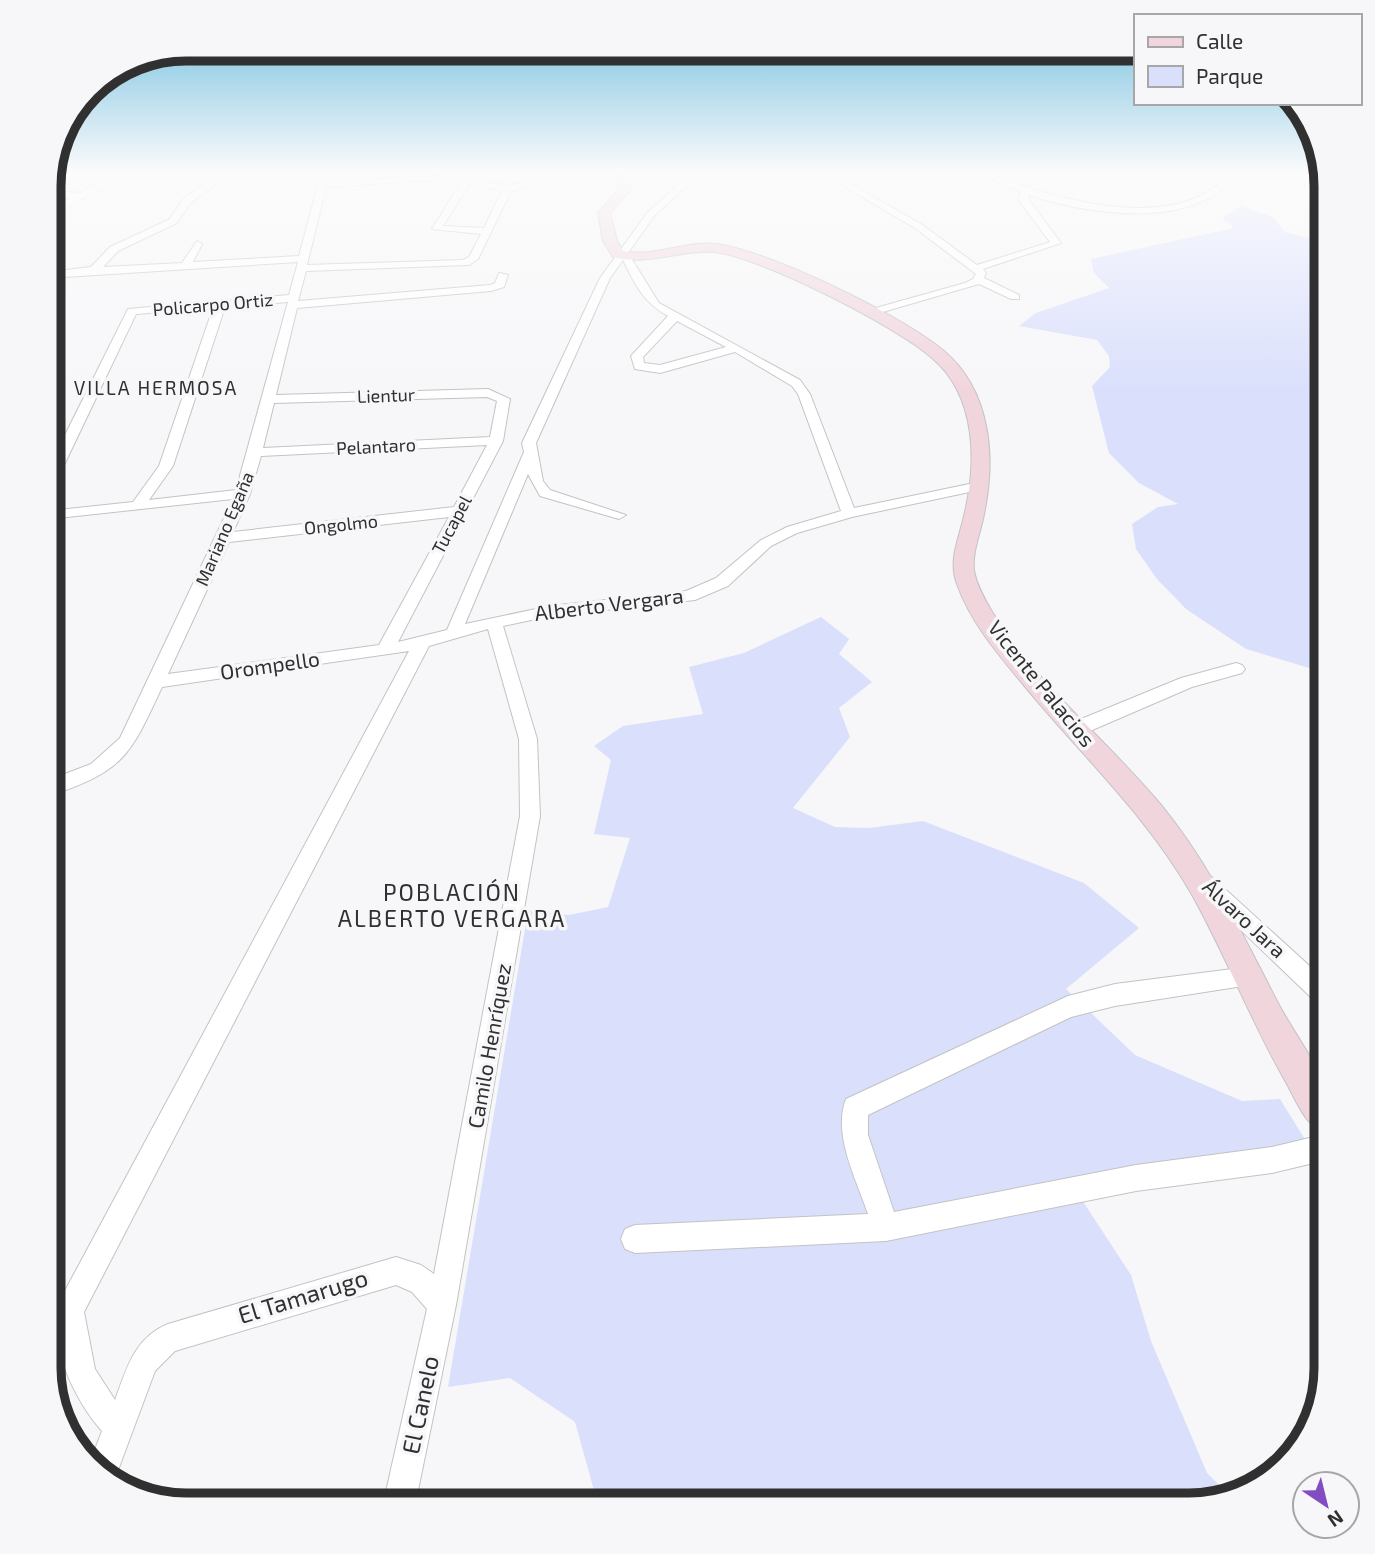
<svg xmlns="http://www.w3.org/2000/svg" width="1375" height="1554" viewBox="0 0 1375 1554" font-family="'Exo 2',sans-serif">
	<style>
		.green { fill: #dadffc }
		.lines { fill: none; stroke-linecap: round; stroke-linejoin: round }
		.minor-casing { stroke: #c2c3c4; stroke-width: 2 }
		.tertiary-casing { stroke: #c2c3c4; stroke-width: 1 }
		.secondary-casing { stroke: #c2c3c4; stroke-width: 2 }
		.minor { fill: #fff; fill-rule: evenodd }
		.tertiary { fill: #fff; fill-rule: evenodd }
		.secondary { fill: #f1d5dd; fill-rule: evenodd }
		.labels { text-anchor: middle; stroke-width: 7; stroke-linejoin: round; paint-order: stroke }
		.far-street-label { font-size: 18px; fill: #303030; stroke: #f7f7f9 }
		.far-neighbourhood-label { font-size: 19px; letter-spacing: 2px; fill: #303030; stroke: #f7f7f9 }
		.street-label { font-size: 21px; fill: #303030; stroke: #f7f7f9 }
		.neighbourhood-label { font-size: 23px; letter-spacing: 2px; fill: #303030; stroke: #f7f7f9 }
		.near-street-label { font-size: 24px; fill: #303030; stroke: #f7f7f9 }
		.rim { fill: none; stroke: #303030; stroke-width: 9 }
	</style>
	<rect width="100%" height="100%" fill="#f7f7f9"/>
	<path class="green" d="M1241,206L1273,217L1285,232L1326,242V368L1314,389L1326,405V673L1246,649L1186,609L1157,579L1136,549L1132,524L1158,507L1178,504L1139,483L1109,453L1092,386L1110,367L1109,356L1097,340L1019,326L1036,313L1109,288L1094,273L1091,259L1234,228L1222,218Z
		M821,617L849,639L839,654L872,682L839,708L850,737L793,808L835,827L869,828L923,821L1084,883L1139,928L1066,989L1135,1055L1242,1101L1280,1099L1309,1146L1080,1197L1131,1275L1151,1341L1207,1473L1226,1492L1189,1505H607L595,1494L575,1422L510,1378L448,1387L528,911L569,915L608,907L630,838L594,834L611,760L594,746L623,726L703,714L689,667L744,653Z"/>
	<g class="lines">
		<g class="minor-casing">
			<path id="minor" d="M213,174H221L215,185L190,203L177,223L118,251L103,267L182,263L197,241L202,244L193,262L299,256L321,174H329L327,182L470,174C498,192 522,184 552,176L556,179L511,191L478,259L469,265L306,271L298,301L490,285L495,283L499,273L508,275L504,287L491,291L297,308L276,395L488,389L510,399L503,441L398,642L447,630L524,452L522,443L600,278L648,212L691,174H700L654,216L628,253L659,303L800,380L810,394L854,508L979,482L986,486L979,490L852,517L797,533L771,546L728,586L695,600L550,616L503,626L537,739L540,816L456,1305L415,1505H383L427,1309L412,1292L396,1285L175,1351L155,1371L114,1481L90,1462L102,1431C76,1403 44,1338 60,1300L409,651L162,687C130,756 124,771 49,796V780L91,764L120,738L233,499L49,519V511L133,502L159,466L213,308L136,314L56,482L49,486V467L128,309L289,295L298,262L49,278V272L91,267L110,247L170,219L183,199L209,181ZM464,178L432,229L481,234L469,257L463,260L307,265L326,187ZM471,182L502,191L484,228L443,226ZM623,260C635,285 644,303 668,316L631,356L635,369L660,373L735,352L792,386L798,394L841,511L787,527L761,540L716,578L686,591L550,606L465,624L528,474L540,496L619,519L626,515L550,490L543,481L536,443L610,278ZM288,302L236,490L149,500L173,466L225,307ZM677,321L726,347L660,365L644,363L643,357ZM487,397L497,401L490,437L263,448L274,403ZM487,445L454,507L233,532L250,494L261,456ZM449,517L379,645L168,674L229,542ZM488,629L519,739L520,816L434,1274L421,1265L396,1257L168,1324C134,1338 127,1368 115,1400L95,1369L84,1312L429,646Z
				M823,174H833L921,224L977,265L1050,242L1018,199L1021,192L980,174H992C1053,199 1178,236 1228,174H1237C1194,232 1088,214 1029,195L1028,199L1061,243L983,269L986,273L984,278L1019,295V299H1011L979,284L869,316L863,313L865,311L965,283L973,279L976,274L915,228Z
				M49,191L83,193L87,196L83,199L49,197Z
				M1236,663L1242,665L1245,669L1242,673L1192,687L1083,734H1069L1067,729L1069,724L1181,678Z
				M1206,875L1213,878L1326,981V1007L1318,1004L1199,890L1195,884L1199,878Z
				M1248,967L1256,970L1259,977L1256,984L1115,1006L1071,1017L868,1115V1135L894,1212L1136,1165L1272,1147L1326,1134V1160L1272,1173L1136,1191L886,1241L635,1253L625,1249L621,1239L625,1229L635,1225L868,1214C857,1181 832,1134 846,1099L1068,996L1115,984Z"/>
		</g>
		<g class="tertiary-casing">
			<path id="tertiary" d="M116,174H129L49,217V209Z"/>
		</g>
		<g class="secondary-casing">
			<path id="secondary" d="M615,174H627L631,189L610,213L617,241L623,251C655,258 685,240 717,244C769,251 903,316 944,351C991,391 996,457 984,514C981,532 972,551 974,570C976,584 984,598 991,610C1036,684 1106,739 1161,805C1211,866 1243,936 1279,1005C1287,1021 1324,1076 1326,1087C1329,1101 1326,1117 1326,1131C1322,1130 1318,1129 1314,1126C1303,1118 1294,1097 1287,1084C1251,1022 1226,955 1191,893C1146,814 1079,753 1022,683C997,653 970,621 957,584C948,560 959,539 964,516C977,463 977,396 932,358C898,327 757,255 713,252C678,250 648,266 613,257L603,241L598,213L619,189Z"/>
		</g>
		<use href="#minor" class="minor"/>
		<use href="#tertiary" class="tertiary"/>
		<use href="#secondary" class="secondary"/>
	</g>
	<linearGradient id="sky" x2="0" y2="1"><stop stop-color="#69badc"/><stop offset="0.44" stop-color="#fbfbfc"/><stop offset="1" stop-color="#fbfbfc" stop-opacity="0"/></linearGradient>
	<rect width="1375" height="392" fill="url(#sky)"/>
	<g class="labels">
		<g class="far-street-label">
			<text transform="translate(213 305) rotate(-5)" y="6">Policarpo Ortiz</text>
			<text transform="translate(386 396) rotate(-2)" y="6">Lientur</text>
			<text transform="translate(376 447) rotate(-3)" y="6">Pelantaro</text>
			<text transform="translate(341 525) rotate(-6)" y="6">Ongolmo</text>
			<text transform="translate(452 525) rotate(-62)" y="6">Tucapel</text>
			<text transform="translate(225 529) rotate(-67)" y="6">Mariano Egaña</text>
		</g>
		<g class="far-neighbourhood-label">
			<text x="156" y="395">VILLA HERMOSA</text>
		</g>
		<g class="street-label">
			<text transform="translate(609 605) rotate(-7)" y="7">Alberto Vergara</text>
			<text transform="translate(270 666) rotate(-8)" y="7">Orompello</text>
			<text transform="translate(1041 684) rotate(51)" y="7">Vicente Palacios</text>
			<text transform="translate(1244 919) rotate(43)" y="7">Álvaro Jara</text>
			<text transform="translate(490 1046) rotate(-80)" y="7">Camilo Henríquez</text>
		</g>
		<g class="neighbourhood-label">
			<text x="452" y="901">POBLACIÓN<tspan x="452" dy="26">ALBERTO VERGARA</tspan></text>
		</g>
		<g class="near-street-label">
			<text transform="translate(303 1297) rotate(-17)" y="8">El Tamarugo</text>
			<text transform="translate(421 1405) rotate(-78)" y="8">El Canelo</text>
		</g>
	</g>
	<path d="M0 0H1375V1554H0ZM186 61H1189A125 125 0 0 1 1314 186V1368A125 125 0 0 1 1189 1493H186A125 125 0 0 1 61 1368V186A125 125 0 0 1 186 61Z" fill="#f7f7f9" fill-rule="evenodd"/>
	<path class="rim" d="M186 61H1189A125 125 0 0 1 1314 186V1368A125 125 0 0 1 1189 1493H186A125 125 0 0 1 61 1368V186A125 125 0 0 1 186 61Z"/>
	<rect x="1134" y="14" width="228" height="91" fill="#f7f7f9" stroke="#a7a7a9" stroke-width="2"/>
	<rect x="1148" y="37" width="35" height="10" fill="#f1d5dd" stroke="#a7a7a9" stroke-width="2"/>
	<text x="1196" y="49" font-size="21" fill="#303030">Calle</text>
	<rect x="1148" y="66" width="35" height="21" fill="#dadffc" stroke="#a7a7a9" stroke-width="2"/>
	<text x="1196" y="84" font-size="21" fill="#303030">Parque</text>
	<g transform="translate(1326 1505) rotate(145)"><circle r="33" fill="#f7f7f9" stroke="#a7a7a9" stroke-width="2"/>
	<path d="M0-5L12 26L0 18L-12 26Z" fill="#824cc3"/>
	<text y="-10" font-size="19" font-weight="bold" text-anchor="middle" fill="#303030">N</text>
	</g>
</svg>
